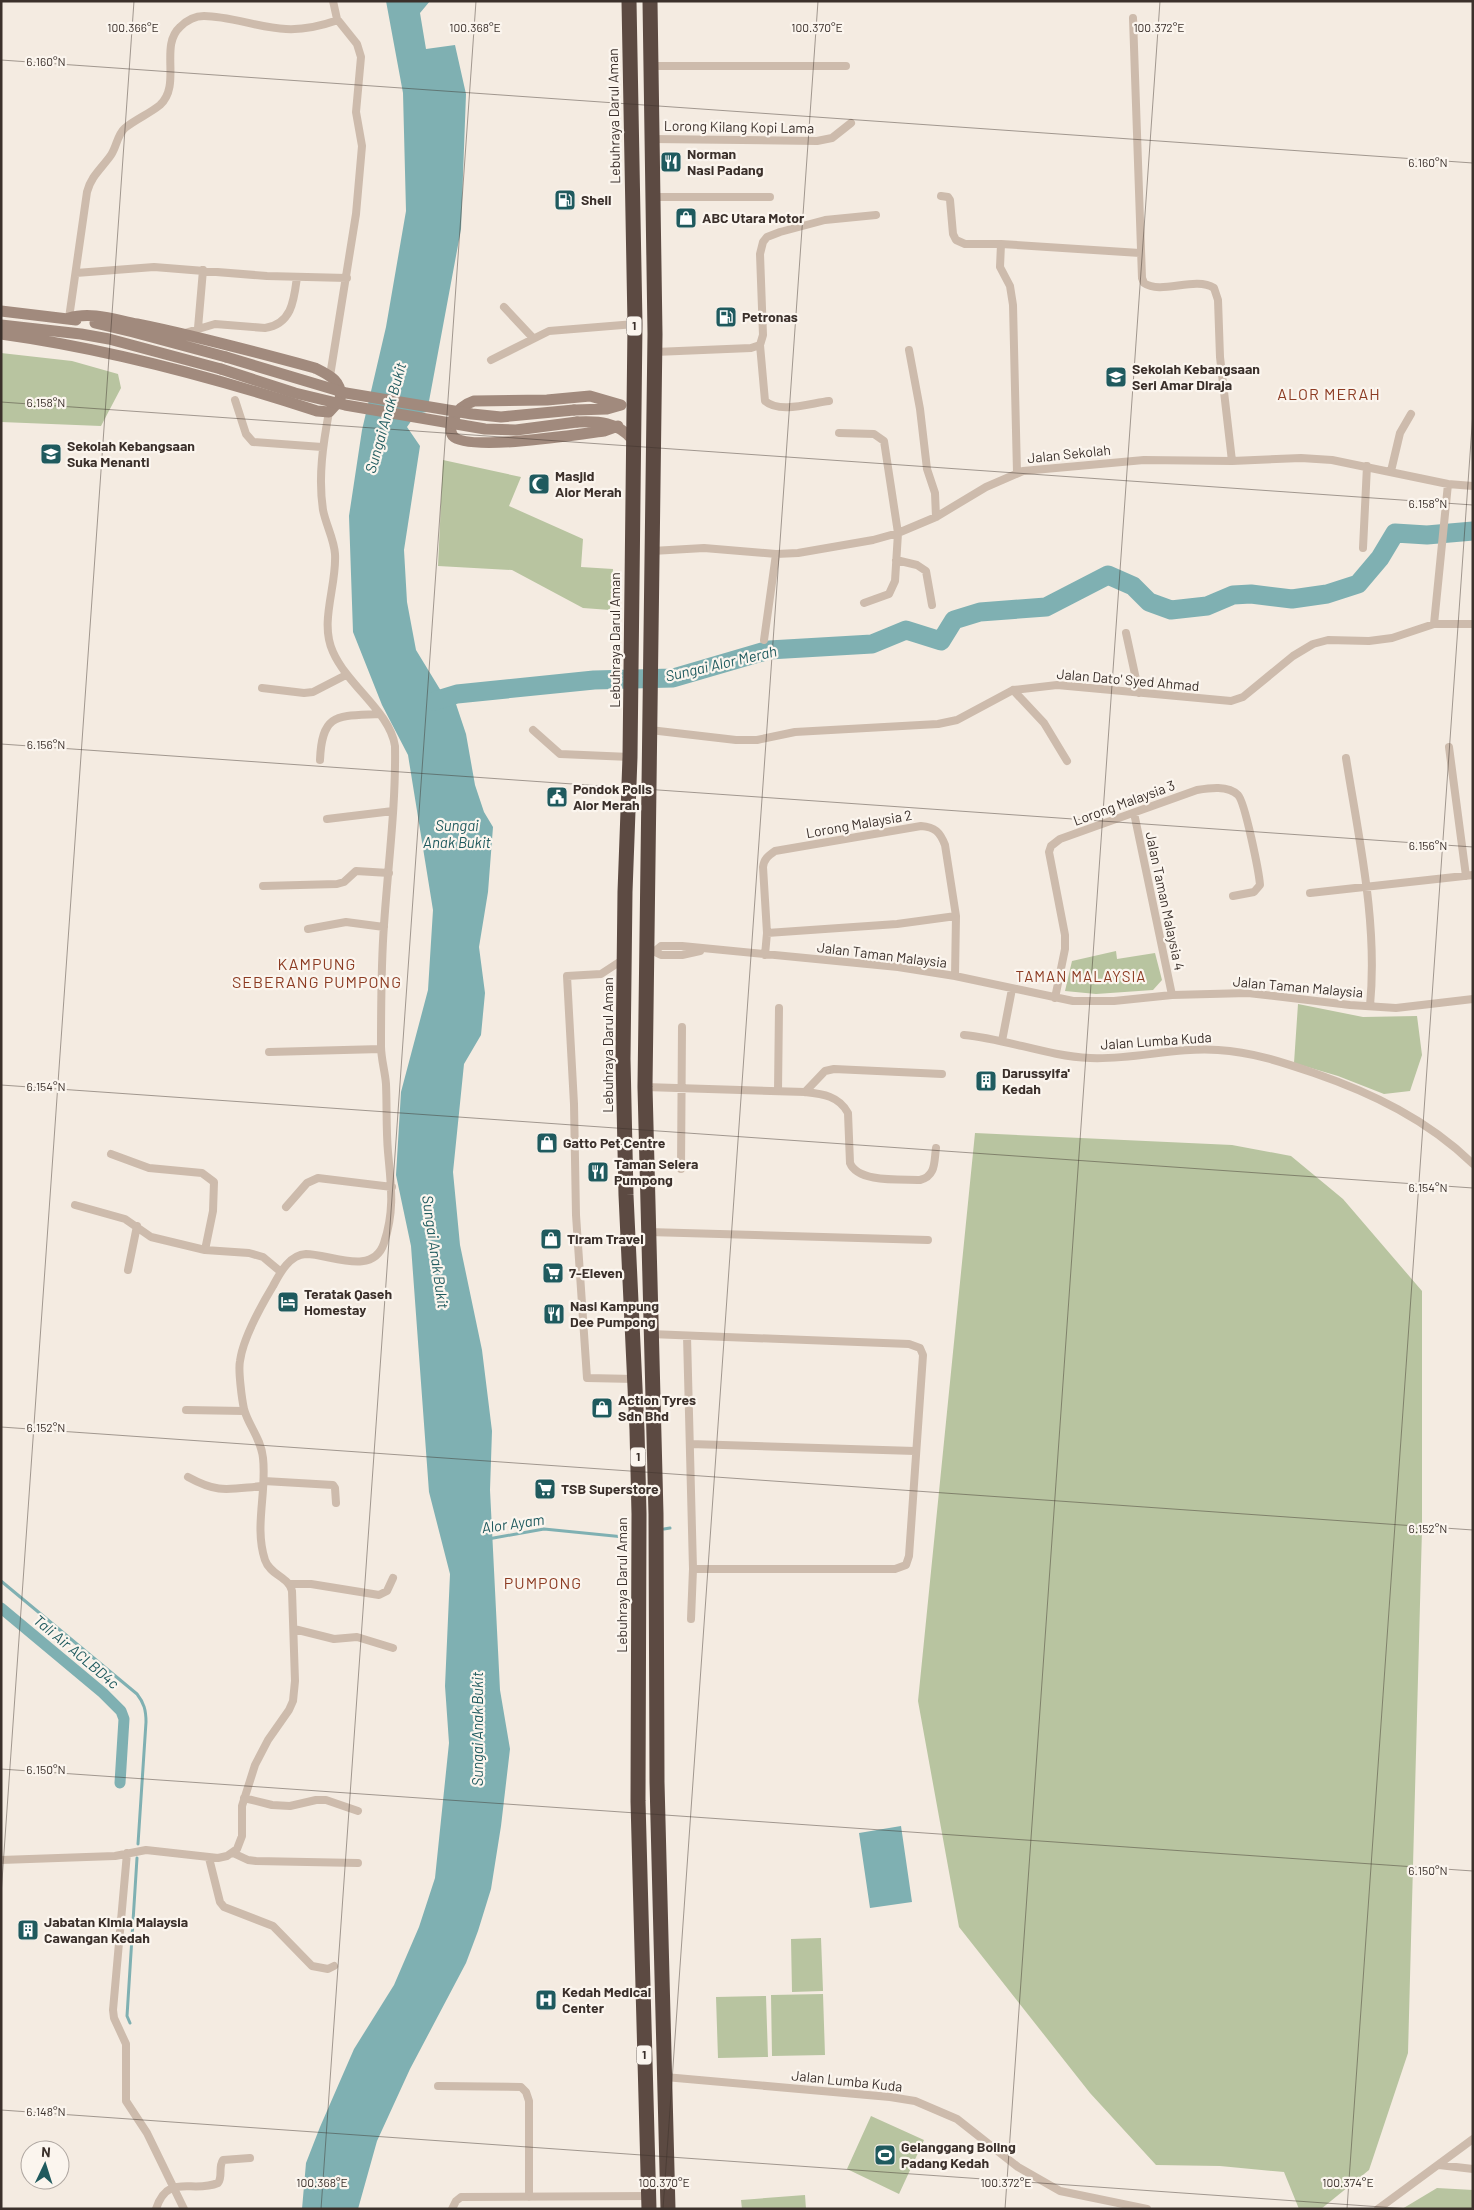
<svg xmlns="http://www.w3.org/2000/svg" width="1474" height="2210" viewBox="0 0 1474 2210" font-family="Barlow,sans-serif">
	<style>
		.green { fill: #b8c4a0 }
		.water { fill: #7fb0b2 }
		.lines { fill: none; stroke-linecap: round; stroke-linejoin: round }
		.stream { stroke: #7fb0b2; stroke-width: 3 }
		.canal { stroke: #7fb0b2; stroke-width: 11 }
		.river { stroke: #7fb0b2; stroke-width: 19 }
		.street { stroke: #cdbbac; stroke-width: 8 }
		.secondary { stroke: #a18a7d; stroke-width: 11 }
		.highway { stroke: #5c4a42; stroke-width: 15 }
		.secondary-bridge { stroke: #a18a7d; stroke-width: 11 }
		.ticks { fill: none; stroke: #3b302b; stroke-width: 1; stroke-opacity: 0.45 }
		.labels { text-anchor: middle; stroke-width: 4.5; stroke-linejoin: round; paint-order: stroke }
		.shield { fill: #fbf5ee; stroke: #756b66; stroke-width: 1 }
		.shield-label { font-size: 12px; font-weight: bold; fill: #3b302b }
		.street-label { font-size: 14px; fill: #3b302b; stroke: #fbf5ee }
		.poi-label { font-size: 14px; font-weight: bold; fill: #3b302b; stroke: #fbf5ee; text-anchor: start }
		.water-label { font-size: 15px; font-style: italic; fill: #1f5a5e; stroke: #fbf5ee }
		.neighbourhood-label { font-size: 15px; letter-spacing: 1px; fill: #8c3b22; stroke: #fbf5ee }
		.quarter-label { font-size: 16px; letter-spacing: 1px; fill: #8c3b22; stroke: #fbf5ee }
		.ticks-label { font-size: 12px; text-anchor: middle; fill: #3b302b; stroke: #fbf5ee; stroke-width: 4.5; stroke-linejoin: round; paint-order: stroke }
	</style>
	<rect width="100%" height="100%" fill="#f4ebe1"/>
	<path class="green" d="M1,353L72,361L118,374L121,388L101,426L1,422Z
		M443,460L521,477L509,506L583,539L581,567L613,569L610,610L583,608L512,570L438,566Z
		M1116,951L1117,959L1155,953L1162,980L1153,990L1096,994L1065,991L1072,961Z
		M1298,1004L1363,1017L1417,1016L1422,1055L1410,1091L1384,1094L1338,1076L1294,1063Z
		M975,1133L1232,1145L1291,1156L1343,1199L1422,1291V1529L1408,2053L1369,2170L1321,2209H1299L1284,2172L1220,2166L1156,2165L1090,2093L959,1927L918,1701Z
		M821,1938L823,1991L792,1992L791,1939Z
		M823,1994L825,2055L772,2056L771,1995Z
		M766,1996L768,2057L718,2058L716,1997Z
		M871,2116L924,2140L899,2194L847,2169Z
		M1437,2188L1473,2190V2209H1402Z
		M805,2195L806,2209H742L741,2200Z"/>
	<path class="water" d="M386,1H430L420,13L426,49L455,45L466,94L461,229L427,412L416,414L407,427L420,446L404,550L407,602L416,650L441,691L457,694L456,704L466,734L475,785L484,812L493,827L488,892L479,947L485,993L481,1035L464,1064L453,1172L460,1245L482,1350L492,1431L490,1490L500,1690L510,1749L501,1826L491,1889L478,1931L466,1963L410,2069L377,2141L358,2209H302L306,2163L320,2127L354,2049L394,1985L419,1927L435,1878L449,1743L445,1686L450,1574L429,1492L411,1246L396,1175L401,1092L428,990L433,910L408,755L382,705L353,632L349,516L362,430L386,327L406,211L403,93Z
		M901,1826L912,1902L870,1908L859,1833Z"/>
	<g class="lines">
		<path class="stream" d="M664,1529L670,1528
			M488,1539L544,1529L624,1537
			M1,1581L137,1694C144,1703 146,1710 146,1722L138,1844
			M130,2023L127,2016L137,1858"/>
		<path class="canal" d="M1,1608L103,1693L121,1711L124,1719L120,1783"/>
		<path class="river" d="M434,701L457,694L594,680L673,678L769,650L872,644L906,630L941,641L954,620L980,612L1046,607L1108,575L1133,586L1149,602L1171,610L1207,606L1233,595L1251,594L1292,599L1327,594L1358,584L1380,558L1395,533L1427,535L1473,531"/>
		<path class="street" d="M1133,18L1142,278L1144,283C1161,295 1195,276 1214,288L1218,300L1220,357L1232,461
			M651,66H846
			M652,139L817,141L832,138L851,123
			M941,196L948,197L950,200L953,234L956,240L965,244H1001L1140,253
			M653,197H770
			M1001,244L1000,267L1010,286L1013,305L1017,473
			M76,273L154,267L267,276L347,278
			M504,307L533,338
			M69,318L87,192C91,176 102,168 111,155C117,146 117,135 125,128C136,119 149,114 160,105C182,85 159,46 180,27C187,20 195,16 204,16C230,16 259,28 286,29C305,30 321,26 338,20
			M198,328L203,270
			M185,333L215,324L265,328C292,324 294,300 297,277
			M760,345L765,401C780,414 811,403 829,401
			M909,350L920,409L927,469L935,493L936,517
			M655,352L751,348L760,345L763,335L760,254L763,242L767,237L780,232L825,220L876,215
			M491,360L549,331L635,324
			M330,376L356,214L362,146L356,112L361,57L357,44L337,19L333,1
			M235,400L246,434L253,442L322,447
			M839,433L874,434L884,441L898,533L895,581L889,594L864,603
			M1391,471L1400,433L1411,414
			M1363,548L1367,466
			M652,551L704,548L776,554L798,553L873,540L898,533L936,517L986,487L1023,471L1144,460L1232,461L1301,458L1332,460L1448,484L1473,486
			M896,560L917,565L926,571L932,605
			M1434,624L1448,484
			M1126,633L1139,693
			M764,640L776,554
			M262,688L304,693L313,692L346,675
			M1013,690L1044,723L1067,761
			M533,730L560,754L630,757
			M650,730L736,740H757L795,732L938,724L957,720L1013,690L1057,685L1231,701L1243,697L1293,656L1313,644L1328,640L1369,641L1392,638L1434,624H1473
			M1449,747L1466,876
			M1346,758C1359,840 1378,923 1370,1006
			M320,760C322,712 338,716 379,714
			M1134,813L1172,995
			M327,819L393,811
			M263,886L337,884L344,882L356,871L389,873
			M1310,893L1473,875
			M308,929L346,922L384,927
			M767,933L897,924L956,916
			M651,950L661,955H682L700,951
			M655,951L661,946H682L898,967L955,976L1073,1001H1114L1172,995L1248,993L1350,1005L1396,1008L1473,999
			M765,955L767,933L763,867C764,859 768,856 775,851L921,826C935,827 940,832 945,845L956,916L955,976
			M624,959L601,974L567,976L574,1104L576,1215L587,1378L635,1379
			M1055,998L1065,949V935L1049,852L1051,846L1060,839L1197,790C1209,788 1228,785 1238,795C1245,802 1259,872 1260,885L1254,892L1233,896
			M964,1035C1007,1039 1047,1056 1090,1058C1133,1060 1175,1047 1218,1050C1252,1052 1282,1062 1314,1073C1372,1093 1428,1120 1473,1164
			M1002,1041L1012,989
			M269,1052L381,1049
			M645,1087L805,1092C823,1094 839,1096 848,1113L850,1163C858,1183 901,1179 920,1180C936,1176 934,1162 936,1148
			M778,1091L779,1008
			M805,1092L825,1071L834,1069L942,1074
			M111,1154L149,1168L202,1173L214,1182L213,1211L205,1250
			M681,1169L682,1027
			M75,1205L125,1219L151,1237L205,1250L249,1253L263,1257L281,1272
			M286,1207L307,1183L318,1178L392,1187
			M648,1232L928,1240
			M128,1270L137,1226
			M650,1334L909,1344L920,1348L923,1355L909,1556L906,1565L895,1569H693
			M687,1336L693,1569L691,1619
			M186,1410L244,1411
			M690,1444L915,1451
			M188,1477C219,1494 228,1489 263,1486
			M264,1481L333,1485L335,1488L336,1503
			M290,1584H311L379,1595L387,1591L393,1578
			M294,1629L334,1639L357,1637L393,1648
			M244,1798L272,1805L290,1806L316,1800H326L358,1811
			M127,1853L113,2010L114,2018L126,2044V2101L147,2133L184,2209
			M233,1853L248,1860L256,1861L358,1863
			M209,1858L220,1902L224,1907L273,1926L312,1966L328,1969L334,1966
			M1,1860L115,1856L146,1850L218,1858L227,1856L237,1849L242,1836V1806L255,1765L268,1740L289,1710L293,1701L295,1681L292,1591C289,1577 270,1575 265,1560C254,1527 267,1492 263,1458C261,1438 248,1425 244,1409C242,1400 238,1370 240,1361C243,1338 261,1306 273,1286C280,1273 289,1255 306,1254C330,1254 373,1277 384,1243C395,1210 391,1185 388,1152C386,1130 387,1107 386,1084C385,1071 381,1059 381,1046C381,1006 381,965 384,925C388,865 396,806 395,746C390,712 348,686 333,652C319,622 337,586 335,554C334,539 326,525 323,510C318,477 323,444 329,412
			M665,2077L890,2097L915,2101L957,2119L1018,2167L1060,2191L1147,2209
			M438,2086L521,2087L526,2092L529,2101V2197
			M1439,2165L1473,2169
			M156,2209C168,2172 192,2194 218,2183C223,2177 218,2167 223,2160L250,2158
			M452,2209L456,2201L461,2197L649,2196
			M1378,2209L1473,2139"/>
		<path class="secondary" d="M1,311L76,320
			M95,323L133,332L226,357
			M1,325L81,334L109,339L221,369
			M1,334C109,349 213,377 317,411L329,412L340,400C343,381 329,375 315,368C256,352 197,336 137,324C116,320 91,311 69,318
			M574,410L607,409L621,405
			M577,422C599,421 617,422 632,439
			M618,426L604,431C581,434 467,452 453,436C449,431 451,422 454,418C458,409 465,404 474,401L547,400L590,396L621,405"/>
		<path class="highway" d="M629,1L635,324L630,757L625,892L623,1059L626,1195L637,1430L639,1514L638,1801L649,2209
			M650,1L655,334L645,1087L656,1514L657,1782L668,2209"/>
		<path class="secondary-bridge" d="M226,357L346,393L472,414L501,417L574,410
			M221,369L295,393L345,405L485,429L516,430L577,422"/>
	</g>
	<path class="ticks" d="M1,60L1473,163M1,402L1473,505M1,744L1473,847M1,1085L1473,1188M1,1427L1473,1530M1,1769L1473,1871M1,1895L134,1M1,2110L1410,2209M321,2209L476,1M663,2209L818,1M1005,2209L1160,1M1347,2209L1473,412"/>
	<defs>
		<g id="restaurant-square" transform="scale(1.125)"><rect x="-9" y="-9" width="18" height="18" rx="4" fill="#1f5a5e" stroke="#fbf5ee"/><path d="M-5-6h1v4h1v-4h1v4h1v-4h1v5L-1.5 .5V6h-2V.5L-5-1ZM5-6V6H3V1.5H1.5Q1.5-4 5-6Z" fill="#fff"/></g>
		<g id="fuel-square" transform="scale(1.125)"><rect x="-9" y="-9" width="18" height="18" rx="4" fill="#1f5a5e" stroke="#fbf5ee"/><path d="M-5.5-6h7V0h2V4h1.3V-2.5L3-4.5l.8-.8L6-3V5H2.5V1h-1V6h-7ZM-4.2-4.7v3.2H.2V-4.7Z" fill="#fff"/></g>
		<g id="shop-square" transform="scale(1.125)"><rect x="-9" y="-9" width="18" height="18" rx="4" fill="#1f5a5e" stroke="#fbf5ee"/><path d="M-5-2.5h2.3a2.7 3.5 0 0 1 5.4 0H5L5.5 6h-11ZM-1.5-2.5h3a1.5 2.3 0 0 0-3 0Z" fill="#fff"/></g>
		<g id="school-square" transform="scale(1.125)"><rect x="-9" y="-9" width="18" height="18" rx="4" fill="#1f5a5e" stroke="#fbf5ee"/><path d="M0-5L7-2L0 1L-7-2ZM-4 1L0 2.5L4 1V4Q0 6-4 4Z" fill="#fff"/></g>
		<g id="mosque-square" transform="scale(1.125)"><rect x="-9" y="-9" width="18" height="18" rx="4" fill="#1f5a5e" stroke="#fbf5ee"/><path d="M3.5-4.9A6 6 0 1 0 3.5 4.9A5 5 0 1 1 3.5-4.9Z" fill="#fff"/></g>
		<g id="civic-square" transform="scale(1.125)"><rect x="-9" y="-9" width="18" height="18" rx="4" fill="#1f5a5e" stroke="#fbf5ee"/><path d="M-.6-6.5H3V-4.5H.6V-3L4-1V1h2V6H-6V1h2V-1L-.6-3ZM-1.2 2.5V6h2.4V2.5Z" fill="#fff"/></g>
		<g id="building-square" transform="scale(1.125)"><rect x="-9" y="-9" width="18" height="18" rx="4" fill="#1f5a5e" stroke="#fbf5ee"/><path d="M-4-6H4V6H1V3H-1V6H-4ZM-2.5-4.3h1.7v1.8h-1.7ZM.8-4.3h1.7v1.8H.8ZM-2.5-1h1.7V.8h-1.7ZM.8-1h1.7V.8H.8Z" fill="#fff"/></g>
		<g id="supermarket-square" transform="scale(1.125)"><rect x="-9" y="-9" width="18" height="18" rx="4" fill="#1f5a5e" stroke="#fbf5ee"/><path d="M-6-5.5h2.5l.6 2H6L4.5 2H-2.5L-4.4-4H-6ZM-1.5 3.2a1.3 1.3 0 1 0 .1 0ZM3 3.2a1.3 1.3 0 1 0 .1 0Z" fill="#fff"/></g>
		<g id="hotel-square" transform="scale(1.125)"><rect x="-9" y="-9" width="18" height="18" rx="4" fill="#1f5a5e" stroke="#fbf5ee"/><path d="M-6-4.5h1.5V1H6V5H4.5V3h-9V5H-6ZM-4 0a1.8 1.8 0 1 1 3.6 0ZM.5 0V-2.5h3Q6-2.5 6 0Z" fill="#fff"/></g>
		<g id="hospital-square" transform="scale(1.125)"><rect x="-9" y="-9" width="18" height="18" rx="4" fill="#1f5a5e" stroke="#fbf5ee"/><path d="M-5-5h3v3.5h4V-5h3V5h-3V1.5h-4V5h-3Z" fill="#fff"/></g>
		<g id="stadium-square" transform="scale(1.125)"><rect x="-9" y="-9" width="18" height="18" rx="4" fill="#1f5a5e" stroke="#fbf5ee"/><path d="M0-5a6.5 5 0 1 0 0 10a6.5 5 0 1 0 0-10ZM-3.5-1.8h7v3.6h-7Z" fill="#fff"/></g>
	</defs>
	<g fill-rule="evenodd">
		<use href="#restaurant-square" x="671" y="162"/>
		<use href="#fuel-square" x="565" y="200"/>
		<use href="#shop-square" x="686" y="218"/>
		<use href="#fuel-square" x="726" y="317"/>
		<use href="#school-square" x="1116" y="377"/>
		<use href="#school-square" x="51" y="454"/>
		<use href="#mosque-square" x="539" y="484"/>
		<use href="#civic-square" x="557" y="797"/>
		<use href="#building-square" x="986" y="1081"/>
		<use href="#shop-square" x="547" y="1143"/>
		<use href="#restaurant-square" x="598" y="1172"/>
		<use href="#shop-square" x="551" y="1239"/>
		<use href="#supermarket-square" x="553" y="1273"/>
		<use href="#hotel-square" x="288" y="1302"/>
		<use href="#restaurant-square" x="554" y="1314"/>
		<use href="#shop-square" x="602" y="1408"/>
		<use href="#supermarket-square" x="545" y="1489"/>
		<use href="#building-square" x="28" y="1930"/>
		<use href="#hospital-square" x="546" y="2000"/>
		<use href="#stadium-square" x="885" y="2155"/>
	</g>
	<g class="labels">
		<g class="shield">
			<rect x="626.5" y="316.5" width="15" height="19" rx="4"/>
			<rect x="630.5" y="1447.5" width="15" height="19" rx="4"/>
			<rect x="636.5" y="2045.5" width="15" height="19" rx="4"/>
		</g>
		<g class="shield-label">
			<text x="634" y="330">1</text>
			<text x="638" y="1461">1</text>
			<text x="644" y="2059">1</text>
		</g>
		<g class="street-label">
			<text transform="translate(614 116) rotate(-91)" y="5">Lebuhraya Darul Aman</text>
			<text transform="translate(739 127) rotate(1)" y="5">Lorong Kilang Kopi Lama</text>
			<text transform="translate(1069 454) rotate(-6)" y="5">Jalan Sekolah</text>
			<text transform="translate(615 640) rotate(-90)" y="5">Lebuhraya Darul Aman</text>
			<text transform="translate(1128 680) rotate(5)" y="5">Jalan Dato' Syed Ahmad</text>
			<text transform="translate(1124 803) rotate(-20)" y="5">Lorong Malaysia 3</text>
			<text transform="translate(859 824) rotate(-10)" y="5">Lorong Malaysia 2</text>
			<text transform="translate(1165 901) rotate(78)" y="5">Jalan Taman Malaysia 4</text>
			<text transform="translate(882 955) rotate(7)" y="5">Jalan Taman Malaysia</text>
			<text transform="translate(1298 987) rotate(5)" y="5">Jalan Taman Malaysia</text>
			<text transform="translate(1156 1041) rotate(-4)" y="5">Jalan Lumba Kuda</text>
			<text transform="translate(608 1045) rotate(-90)" y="5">Lebuhraya Darul Aman</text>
			<text transform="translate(622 1585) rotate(-90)" y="5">Lebuhraya Darul Aman</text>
			<text transform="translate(847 2081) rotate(6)" y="5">Jalan Lumba Kuda</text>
		</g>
		<g class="poi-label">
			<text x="687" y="159">Norman<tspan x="687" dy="16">Nasi Padang</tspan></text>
			<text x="581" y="205">Shell</text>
			<text x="702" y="223">ABC Utara Motor</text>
			<text x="742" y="322">Petronas</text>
			<text x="1132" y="374">Sekolah Kebangsaan<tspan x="1132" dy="16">Seri Amar Diraja</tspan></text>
			<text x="67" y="451">Sekolah Kebangsaan<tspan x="67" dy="16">Suka Menanti</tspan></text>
			<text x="555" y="481">Masjid<tspan x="555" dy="16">Alor Merah</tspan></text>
			<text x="573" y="794">Pondok Polis<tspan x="573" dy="16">Alor Merah</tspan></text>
			<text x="1002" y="1078">Darussyifa'<tspan x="1002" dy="16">Kedah</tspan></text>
			<text x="563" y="1148">Gatto Pet Centre</text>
			<text x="614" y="1169">Taman Selera<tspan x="614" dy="16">Pumpong</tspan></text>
			<text x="567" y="1244">Tiram Travel</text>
			<text x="569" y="1278">7-Eleven</text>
			<text x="304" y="1299">Teratak Qaseh<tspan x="304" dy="16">Homestay</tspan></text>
			<text x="570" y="1311">Nasi Kampung<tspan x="570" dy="16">Dee Pumpong</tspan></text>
			<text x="618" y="1405">Action Tyres<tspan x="618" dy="16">Sdn Bhd</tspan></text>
			<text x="561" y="1494">TSB Superstore</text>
			<text x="44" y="1927">Jabatan Kimia Malaysia<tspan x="44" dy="16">Cawangan Kedah</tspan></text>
			<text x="562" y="1997">Kedah Medical<tspan x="562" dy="16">Center</tspan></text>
			<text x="901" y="2152">Gelanggang Boling<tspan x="901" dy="16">Padang Kedah</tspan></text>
		</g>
		<g class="water-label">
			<text transform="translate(386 418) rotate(-74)" y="5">Sungai Anak Bukit</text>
			<text transform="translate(721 664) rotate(-13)" y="5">Sungai Alor Merah</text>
			<text x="457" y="831">Sungai<tspan x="457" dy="17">Anak Bukit</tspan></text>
			<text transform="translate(435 1252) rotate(82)" y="5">Sungai Anak Bukit</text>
			<text transform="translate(513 1524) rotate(-8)" y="5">Alor Ayam</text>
			<text transform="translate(76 1652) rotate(40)" y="5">Tali Air ACLBD4c</text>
			<text transform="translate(478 1729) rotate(-90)" y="5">Sungai Anak Bukit</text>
		</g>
		<g class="neighbourhood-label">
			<text x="1081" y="982">TAMAN MALAYSIA</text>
		</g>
		<g class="quarter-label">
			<text x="1329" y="400">ALOR MERAH</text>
			<text x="317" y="970">KAMPUNG<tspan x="317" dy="18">SEBERANG PUMPONG</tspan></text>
			<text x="543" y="1589">PUMPONG</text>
		</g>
	</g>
	<g class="ticks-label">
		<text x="133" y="32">100.366°E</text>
		<text x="475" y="32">100.368°E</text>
		<text x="817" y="32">100.370°E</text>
		<text x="1159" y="32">100.372°E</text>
		<text x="46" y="66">6.160°N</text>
		<text x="1428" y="167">6.160°N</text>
		<text x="46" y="407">6.158°N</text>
		<text x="1428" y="508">6.158°N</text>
		<text x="46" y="749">6.156°N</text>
		<text x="1428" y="850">6.156°N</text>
		<text x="46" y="1091">6.154°N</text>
		<text x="1428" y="1192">6.154°N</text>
		<text x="46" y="1432">6.152°N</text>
		<text x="1428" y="1533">6.152°N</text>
		<text x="46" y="1774">6.150°N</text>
		<text x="1428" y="1875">6.150°N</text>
		<text x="46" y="2116">6.148°N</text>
		<text x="322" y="2187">100.368°E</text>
		<text x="664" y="2187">100.370°E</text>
		<text x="1006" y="2187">100.372°E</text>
		<text x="1348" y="2187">100.374°E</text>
	</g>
	<rect width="1474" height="2210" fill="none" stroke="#3b302b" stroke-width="5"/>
	<g transform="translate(45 2165) rotate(4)"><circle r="24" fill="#fbf5ee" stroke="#aea6a0"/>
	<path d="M0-4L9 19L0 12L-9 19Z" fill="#1f5a5e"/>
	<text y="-8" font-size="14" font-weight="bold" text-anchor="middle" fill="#3b302b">N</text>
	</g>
</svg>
